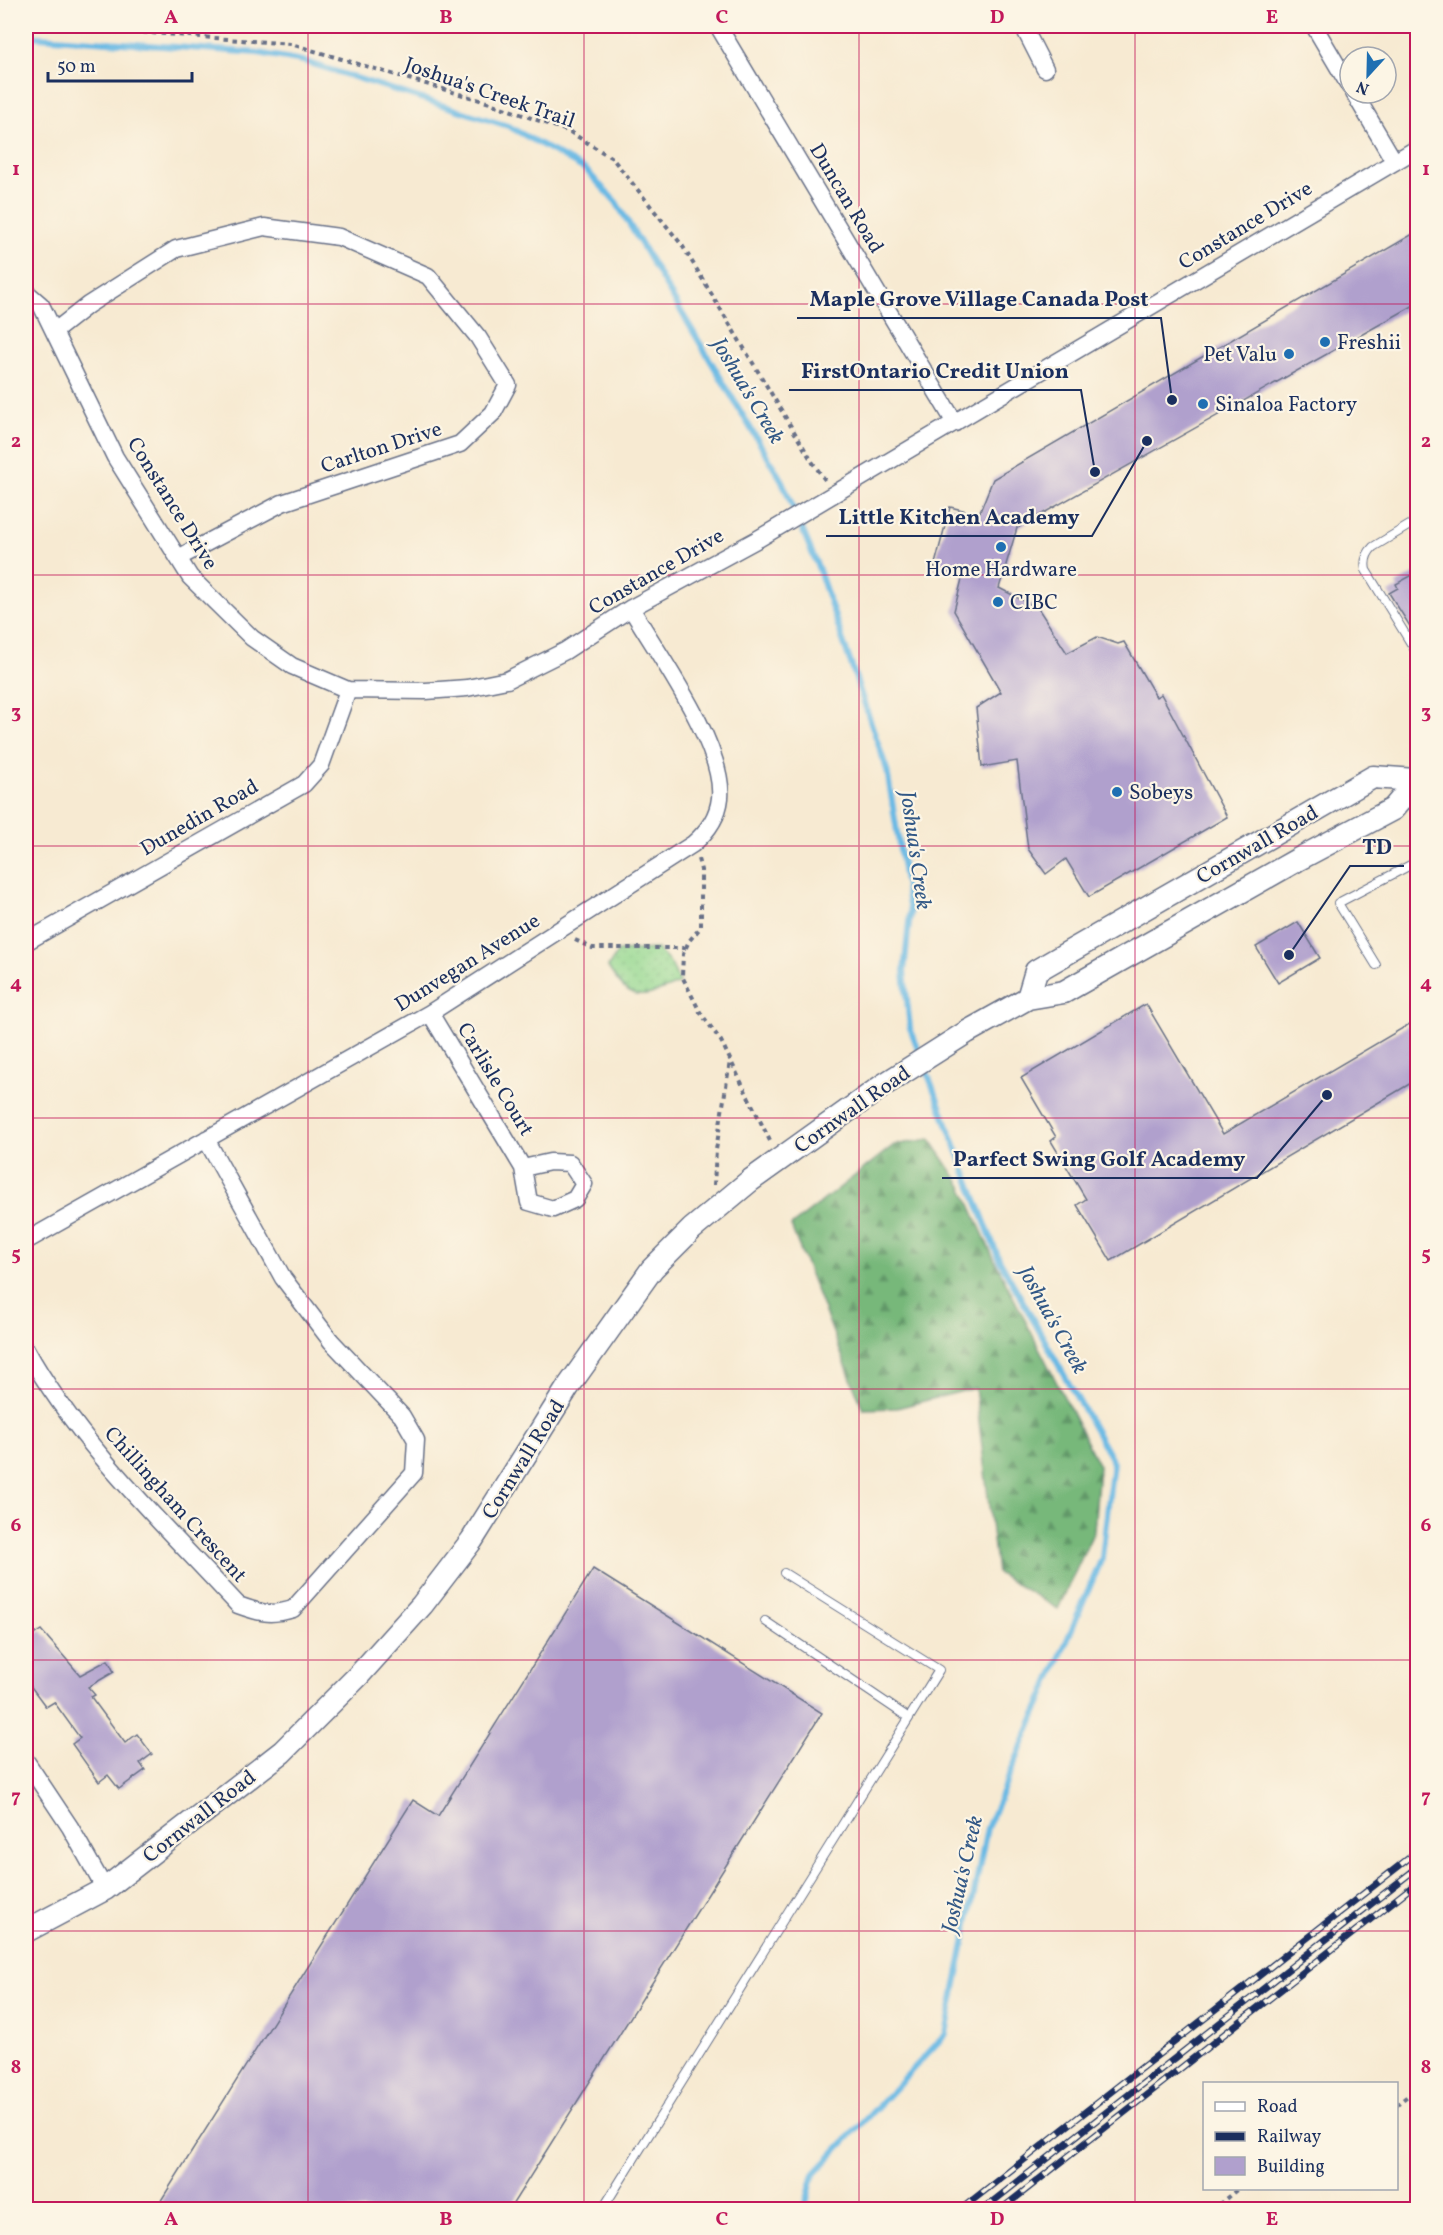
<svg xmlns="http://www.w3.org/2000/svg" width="1443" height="2235" viewBox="0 0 1443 2235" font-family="Vollkorn,serif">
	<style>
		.forest { fill: url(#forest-firs); stroke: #49746c; stroke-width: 1.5 }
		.park { fill: url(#park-dots); stroke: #588477; stroke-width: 1.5 }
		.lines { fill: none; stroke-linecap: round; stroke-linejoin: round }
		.stream { stroke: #69b9e4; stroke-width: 6 }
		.building { fill: #b0a0cd }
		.service-casing { stroke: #687087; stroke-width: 10 }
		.minor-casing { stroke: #687087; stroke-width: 19 }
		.secondary-casing { stroke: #687087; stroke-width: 25 }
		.path { stroke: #687087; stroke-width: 4; stroke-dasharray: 4.5 4.5; stroke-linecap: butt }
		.service { stroke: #fff; stroke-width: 8 }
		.minor { stroke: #fff; stroke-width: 16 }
		.secondary { stroke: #fff; stroke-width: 22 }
		.rail-casing { stroke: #1b2f5e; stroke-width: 7 }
		.rail { stroke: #fcf5e5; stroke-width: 4.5; stroke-dasharray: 14; stroke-linecap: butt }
		.grid { fill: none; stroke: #c2185b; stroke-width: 1.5; stroke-opacity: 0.55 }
		.poi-dot { fill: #1f6fb2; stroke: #fcf5e5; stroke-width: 2 }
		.labels { text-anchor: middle; stroke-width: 4.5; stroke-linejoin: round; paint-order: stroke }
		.street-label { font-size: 21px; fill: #1b2f5e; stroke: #fcf5e5 }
		.poi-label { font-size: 21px; fill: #1b2f5e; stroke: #fcf5e5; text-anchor: start }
		.water-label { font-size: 22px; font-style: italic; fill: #325886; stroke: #fcf5e5 }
		.leader { fill: none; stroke: #1b2f5e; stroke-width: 2 }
		.callout-dot { fill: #1b2f5e; stroke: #fcf5e5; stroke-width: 2 }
		.callout-label { font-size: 22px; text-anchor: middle; font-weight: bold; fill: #1b2f5e; stroke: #fcf5e5; stroke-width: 4.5; stroke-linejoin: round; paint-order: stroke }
		.neatline { fill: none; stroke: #c2185b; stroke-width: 2 }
		.grid-label { font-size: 20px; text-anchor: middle; font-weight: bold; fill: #c2185b }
	</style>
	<defs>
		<pattern id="forest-firs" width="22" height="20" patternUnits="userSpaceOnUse" patternTransform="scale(1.5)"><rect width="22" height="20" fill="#77b87a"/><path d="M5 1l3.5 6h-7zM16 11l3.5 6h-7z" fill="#619667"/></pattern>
		<pattern id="park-dots" width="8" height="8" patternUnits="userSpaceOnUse" patternTransform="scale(1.5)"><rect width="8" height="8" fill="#94d890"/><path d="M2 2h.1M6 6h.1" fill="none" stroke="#7fba7f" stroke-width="1.8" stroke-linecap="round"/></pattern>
	</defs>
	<rect width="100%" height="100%" fill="#fcf5e5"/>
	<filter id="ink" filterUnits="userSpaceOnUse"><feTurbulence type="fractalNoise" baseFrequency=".0167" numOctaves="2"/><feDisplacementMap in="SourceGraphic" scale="12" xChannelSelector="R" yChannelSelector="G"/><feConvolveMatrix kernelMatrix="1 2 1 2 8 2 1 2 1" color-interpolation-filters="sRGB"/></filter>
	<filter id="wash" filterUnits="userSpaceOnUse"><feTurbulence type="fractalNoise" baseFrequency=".008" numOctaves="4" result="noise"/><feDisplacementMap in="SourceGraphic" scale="24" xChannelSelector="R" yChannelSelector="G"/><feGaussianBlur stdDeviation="1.35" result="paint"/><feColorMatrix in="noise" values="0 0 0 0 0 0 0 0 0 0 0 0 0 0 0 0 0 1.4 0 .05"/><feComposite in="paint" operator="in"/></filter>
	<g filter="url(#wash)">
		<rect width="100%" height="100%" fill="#f7ead2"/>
		<path class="forest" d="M930,1139L962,1186L993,1257L1099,1466L1094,1531L1058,1609L997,1573L975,1388L897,1408L863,1409L791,1226L894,1145Z"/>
		<path class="park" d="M657,949L671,964L680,983C642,998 632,1006 608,967L618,951Z"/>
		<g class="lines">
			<path class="stream" d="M26,36L258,53L303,61L508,126L586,170L616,202L782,481L818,567L887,770L910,912L904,972L910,1028L999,1259L1113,1462L1102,1558L987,1828L946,2034L814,2174L804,2210"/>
		</g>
		<g id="blocks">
			<path class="building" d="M1418,231V303L1017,528L999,588L1038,608L1067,653L1097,637L1118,644L1124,642L1156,697L1161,694L1227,817L1089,897L1066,859L1046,874L1028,849L1017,761L982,767L976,708L1001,692L954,611L963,575L934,568L950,507L979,514L993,479Z
				M1418,572V639L1389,593L1398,588L1396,584Z
				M1298,922L1320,958L1278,983L1256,947Z
				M1146,1004L1223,1134L1418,1019V1079L1111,1261L1077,1205L1086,1199L1051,1141L1056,1137L1021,1078Z
				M593,1569L822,1713L509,2210H155L413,1800L438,1816Z
				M26,1622L35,1634L41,1630L80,1675L108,1660L114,1672L88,1687L95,1695L91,1697L125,1743L137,1734L152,1754L140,1763L145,1770L119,1789L108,1775L99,1782L72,1744L80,1738L54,1702L46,1707L26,1680Z"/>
		</g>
	</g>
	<g filter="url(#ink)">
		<use href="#blocks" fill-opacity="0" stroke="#687087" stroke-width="1.5"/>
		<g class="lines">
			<g class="service-casing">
				<path id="service" d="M1418,520L1373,547C1366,554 1364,561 1366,570L1418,655
					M1376,965L1338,903L1418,861
					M765,1621L909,1718
					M26,2206L32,2210
					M602,2210L939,1670L784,1573"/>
			</g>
			<g class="minor-casing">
				<path id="minor" d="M718,26L955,423
					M1023,26L1045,69
					M1314,26L1350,87
					M1354,93L1394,161
					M26,292L41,305L115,457L190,577L252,638L292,666L348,690L426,691L467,688L507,680L565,651L631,608L758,539L1418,148
					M55,331L88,305L176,249L264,227L339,237L428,276L478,337L508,385L493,413L460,444L282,503L178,558
					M26,942L304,784L321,765L348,690
					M430,1013L523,1168L529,1202L553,1209L575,1199L584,1184L570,1163L550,1162L523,1168
					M26,1241L430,1013L693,844C707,832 718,817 720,798C725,746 657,653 631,608
					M26,1349C79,1445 164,1525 238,1605C260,1613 270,1616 293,1609L414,1473L416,1440L402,1416L331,1341L283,1278L206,1139
					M26,1761L70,1827L105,1889"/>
			</g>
			<g class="secondary-casing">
				<path id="secondary" d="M1028,998L1036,971L1373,777L1415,780
					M26,1931L105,1889L282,1752L359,1675L422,1605L472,1540L568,1387L652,1269L692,1229L751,1180L885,1084L967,1032L1028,998L1064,992L1297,860L1393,809L1418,779"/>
			</g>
			<path class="path" d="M62,26L291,44L490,103L570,132L612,158L682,245L813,463L825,480
				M698,859L701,870V927L689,941L683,954L682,976L700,1012L721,1041L770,1141
				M575,940L592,948H686
				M714,1185L716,1150L730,1061
				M1396,2105L1418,2088
				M1212,2210L1239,2188"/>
			<use href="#service" class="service"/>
			<use href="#minor" class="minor"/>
			<use href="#secondary" class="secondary"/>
			<g class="rail-casing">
				<path id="rail" d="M960,2210L1418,1851
					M982,2210L1418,1867
					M1000,2210L1418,1882"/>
			</g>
			<use href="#rail" class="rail"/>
		</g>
	</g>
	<path class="grid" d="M308,26V2210M584,26V2210M859,26V2210M1135,26V2210M26,304H1418M26,575H1418M26,846H1418M26,1118H1418M26,1389H1418M26,1660H1418M26,1931H1418"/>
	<g class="poi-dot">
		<circle cx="1325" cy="342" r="6"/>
		<circle cx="1289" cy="354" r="6"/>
		<circle cx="1203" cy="404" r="6"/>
		<circle cx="1001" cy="547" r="6"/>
		<circle cx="998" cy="602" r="6"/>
		<circle cx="1117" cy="792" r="6"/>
	</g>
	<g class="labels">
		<g class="street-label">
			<text transform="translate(490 92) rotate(19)" y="7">Joshua's Creek Trail</text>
			<text transform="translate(847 198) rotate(59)" y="7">Duncan Road</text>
			<text transform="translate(1245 225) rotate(-31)" y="7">Constance Drive</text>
			<text transform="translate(381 447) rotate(-18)" y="7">Carlton Drive</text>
			<text transform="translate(173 503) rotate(58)" y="7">Constance Drive</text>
			<text transform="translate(656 571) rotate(-30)" y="7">Constance Drive</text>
			<text transform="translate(199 817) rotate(-30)" y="7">Dunedin Road</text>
			<text transform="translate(1257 844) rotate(-30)" y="7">Cornwall Road</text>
			<text transform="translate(467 962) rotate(-32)" y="7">Dunvegan Avenue</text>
			<text transform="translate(496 1079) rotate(59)" y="7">Carlisle Court</text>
			<text transform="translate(852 1109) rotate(-35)" y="7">Cornwall Road</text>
			<text transform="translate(523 1459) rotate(-58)" y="7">Cornwall Road</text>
			<text transform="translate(176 1504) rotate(48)" y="7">Chillingham Crescent</text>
			<text transform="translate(199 1816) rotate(-38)" y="7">Cornwall Road</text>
		</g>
		<g class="poi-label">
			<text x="1337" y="349">Freshii</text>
			<text x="1277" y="361" text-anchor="end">Pet Valu</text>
			<text x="1215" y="411">Sinaloa Factory</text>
			<text x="1001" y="576" text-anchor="middle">Home Hardware</text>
			<text x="1010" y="609">CIBC</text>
			<text x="1129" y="799">Sobeys</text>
		</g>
		<g class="water-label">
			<text transform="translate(749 390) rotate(59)" y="8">Joshua's Creek</text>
			<text transform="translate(917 850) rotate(82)" y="8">Joshua's Creek</text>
			<text transform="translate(1054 1319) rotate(61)" y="8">Joshua's Creek</text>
			<text transform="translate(961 1874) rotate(-77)" y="8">Joshua's Creek</text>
		</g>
	</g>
	<path class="leader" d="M1172 400L1161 318H797M1095 472L1081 390H789M1147 441L1092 536H826M1289 955L1350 866H1404M1327 1095L1257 1178H942"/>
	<g class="callout-dot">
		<circle cx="1172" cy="400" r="6"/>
		<circle cx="1095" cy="472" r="6"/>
		<circle cx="1147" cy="441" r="6"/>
		<circle cx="1289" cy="955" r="6"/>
		<circle cx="1327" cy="1095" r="6"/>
	</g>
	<g class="callout-label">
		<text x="979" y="306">Maple Grove Village Canada Post</text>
		<text x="935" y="378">FirstOntario Credit Union</text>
		<text x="959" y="524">Little Kitchen Academy</text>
		<text x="1377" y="854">TD</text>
		<text x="1099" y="1166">Parfect Swing Golf Academy</text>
	</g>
	<rect width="1443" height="2235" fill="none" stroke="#fcf5e5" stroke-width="66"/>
	<rect x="1203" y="2082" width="195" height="108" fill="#fcf5e5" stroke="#a2a6af" stroke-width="1.5"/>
	<rect x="1215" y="2102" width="30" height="9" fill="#ffffff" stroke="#a2a6af" stroke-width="1.5"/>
	<text x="1257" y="2112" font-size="18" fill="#1b2f5e">Road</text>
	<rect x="1215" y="2132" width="30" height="9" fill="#1b2f5e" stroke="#a2a6af" stroke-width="1.5"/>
	<text x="1257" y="2142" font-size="18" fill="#1b2f5e">Railway</text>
	<rect x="1215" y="2157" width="30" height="18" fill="#b0a0cd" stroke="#a2a6af" stroke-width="1.5"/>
	<text x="1257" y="2172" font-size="18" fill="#1b2f5e">Building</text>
	<g transform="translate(1368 75) rotate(202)"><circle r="28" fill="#fcf5e5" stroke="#a2a6af" stroke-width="1.5"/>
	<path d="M0-4.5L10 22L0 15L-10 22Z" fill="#1f6fb2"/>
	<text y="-9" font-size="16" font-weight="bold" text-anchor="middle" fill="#1b2f5e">N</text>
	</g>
	<path d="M48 72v9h144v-9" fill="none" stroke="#1b2f5e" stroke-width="3"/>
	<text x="57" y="72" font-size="18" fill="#1b2f5e" stroke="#fcf5e5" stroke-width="4.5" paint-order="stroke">50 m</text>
	<rect x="33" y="33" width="1377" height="2169" class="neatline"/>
	<g class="grid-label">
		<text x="171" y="23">A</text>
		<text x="446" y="23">B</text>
		<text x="722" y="23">C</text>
		<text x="997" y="23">D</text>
		<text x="1272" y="23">E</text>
		<text x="16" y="175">1</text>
		<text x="1426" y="175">1</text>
		<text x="16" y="447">2</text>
		<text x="1426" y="447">2</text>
		<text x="16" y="718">3</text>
		<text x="1426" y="718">3</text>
		<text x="16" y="989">4</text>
		<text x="1426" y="989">4</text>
		<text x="16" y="1260">5</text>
		<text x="1426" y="1260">5</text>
		<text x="16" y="1531">6</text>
		<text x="1426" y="1531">6</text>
		<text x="16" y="1802">7</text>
		<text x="1426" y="1802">7</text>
		<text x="16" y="2073">8</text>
		<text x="1426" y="2073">8</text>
		<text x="171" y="2225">A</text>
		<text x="446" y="2225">B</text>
		<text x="722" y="2225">C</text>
		<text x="997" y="2225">D</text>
		<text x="1272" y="2225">E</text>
	</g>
</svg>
